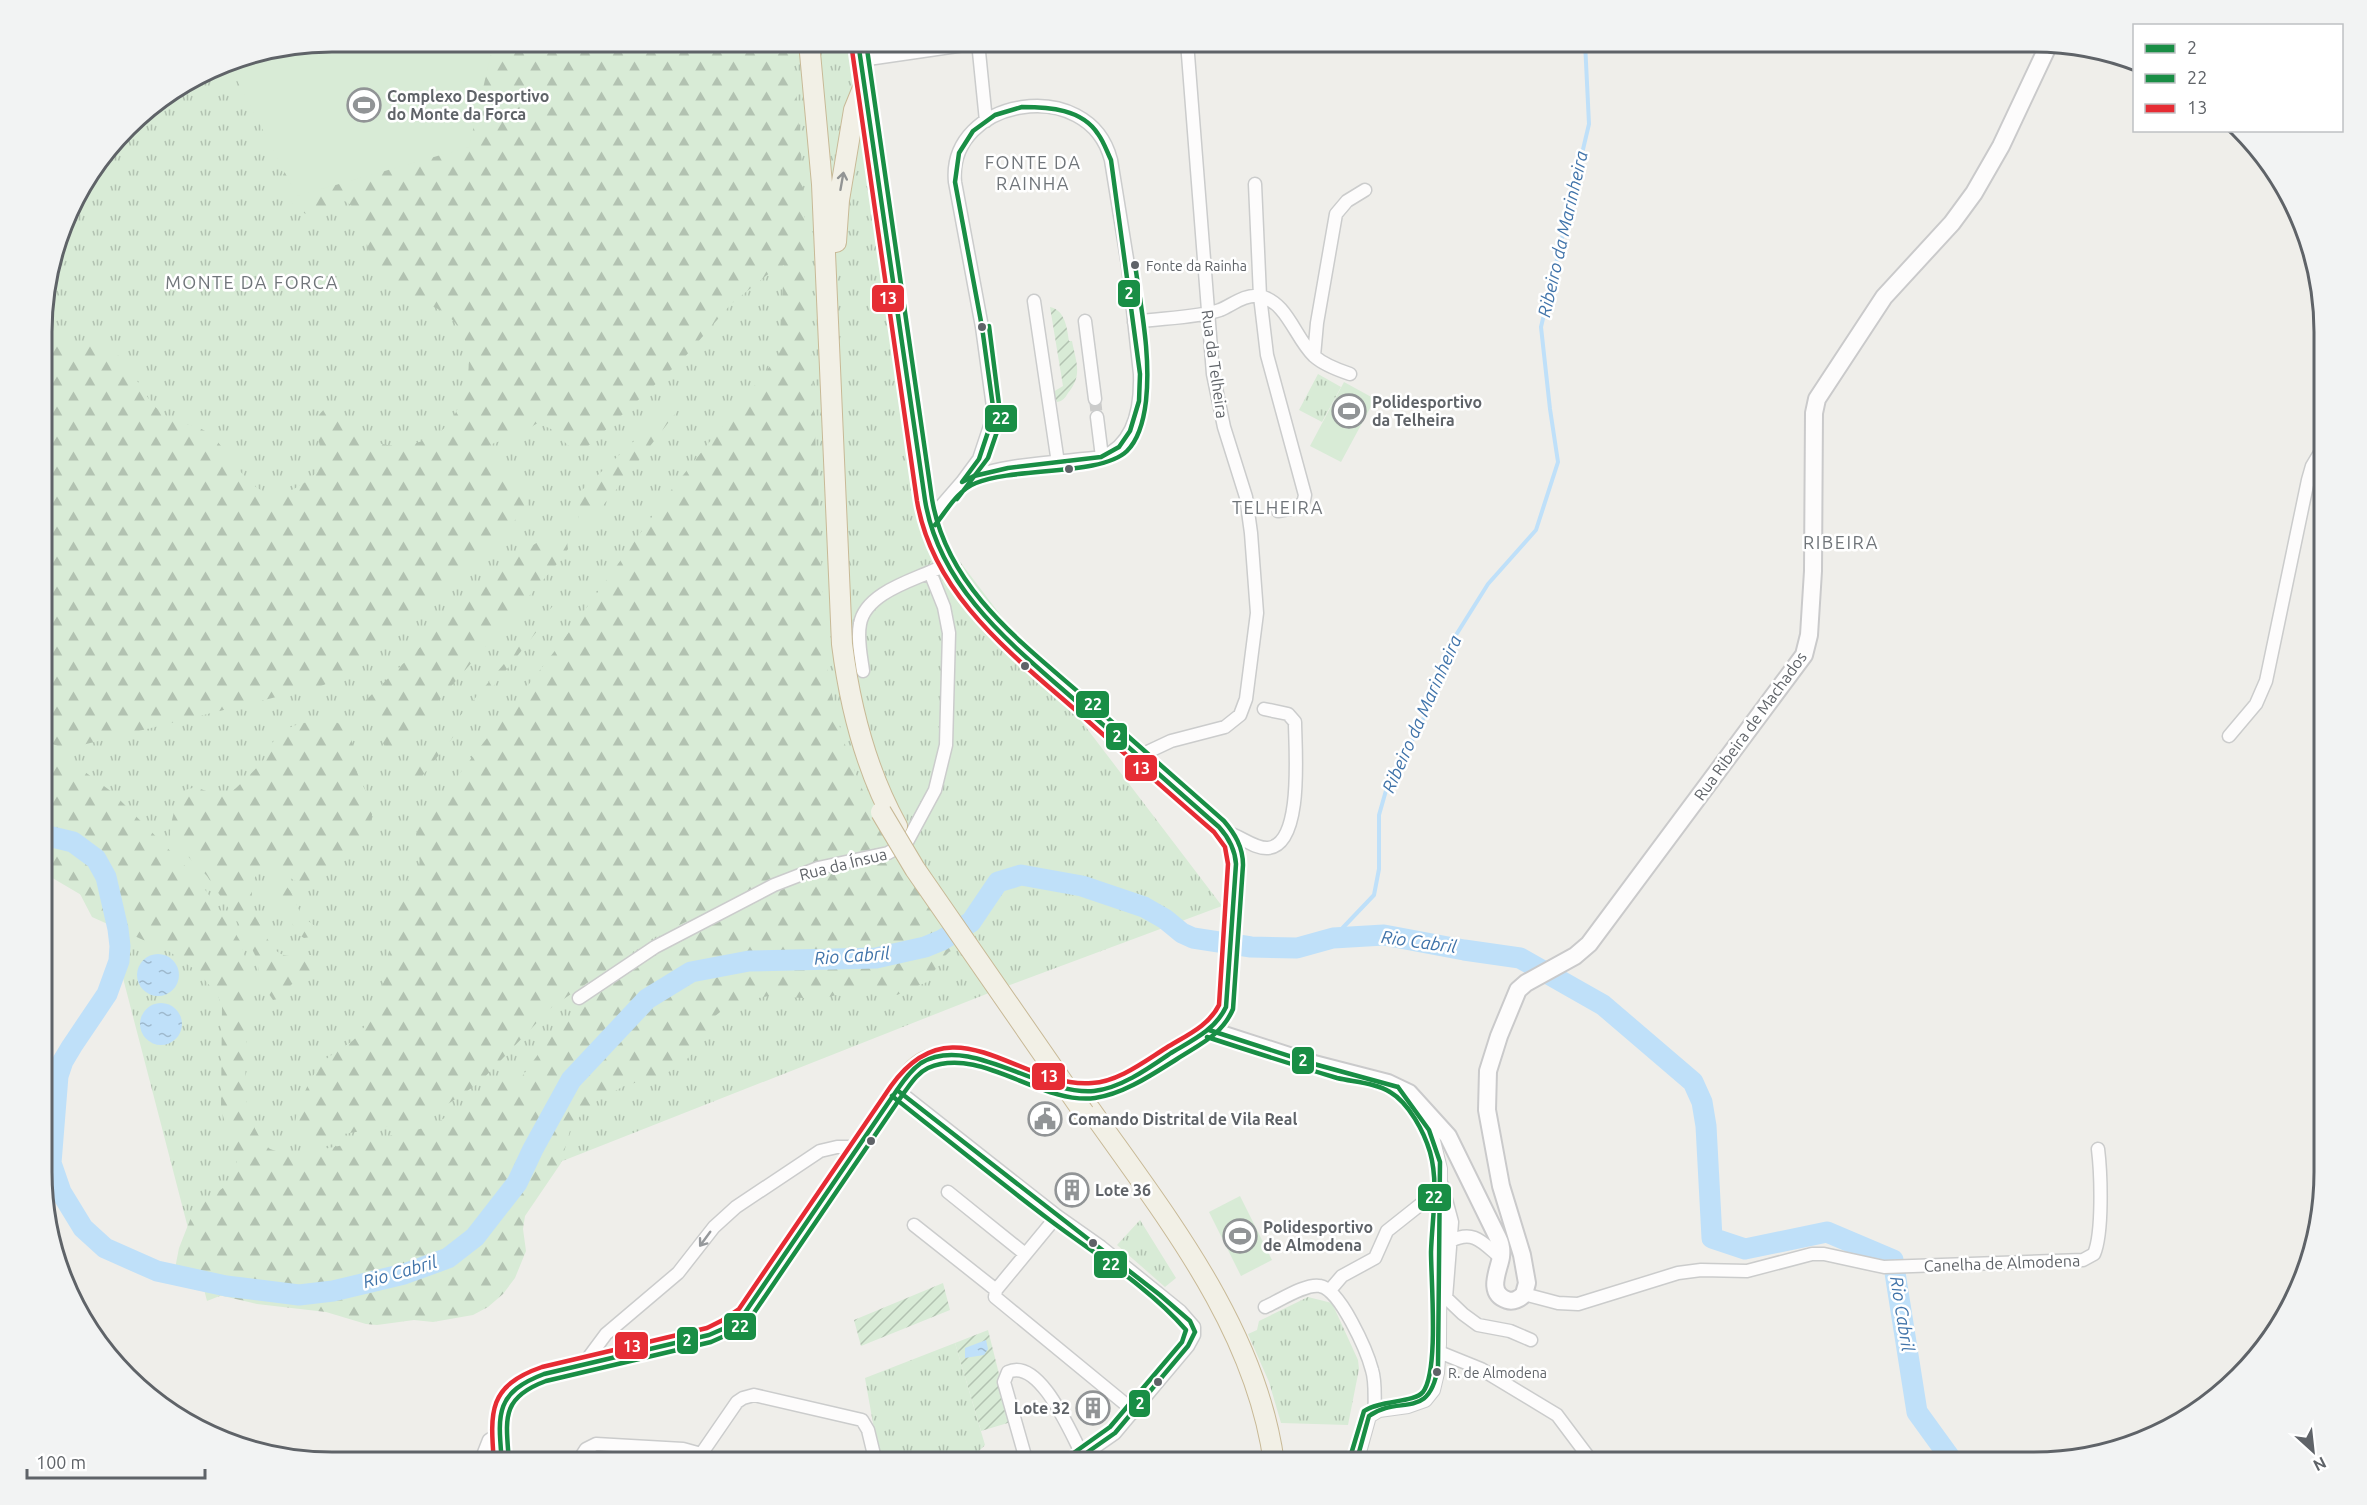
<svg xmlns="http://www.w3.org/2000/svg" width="2367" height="1505" viewBox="0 0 2367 1505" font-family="Ubuntu,sans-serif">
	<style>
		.grass { fill: url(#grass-tufts) }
		.forest { fill: url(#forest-firs) }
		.garden { fill: url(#garden-furrows) }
		.pitch { fill: #d8ebd6 }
		.water { fill: url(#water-ripples) }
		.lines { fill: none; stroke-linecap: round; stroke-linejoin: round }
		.stream { stroke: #bfe0f9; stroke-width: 4 }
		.river { stroke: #bfe0f9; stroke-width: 21 }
		.minor-tunnel { stroke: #cbcbca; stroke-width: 12; stroke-dasharray: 12 6; stroke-linecap: butt }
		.minor-casing { stroke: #cbcccc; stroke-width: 15 }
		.tertiary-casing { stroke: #cbcccc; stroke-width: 16 }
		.secondary-casing { stroke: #cacacb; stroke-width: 20 }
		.primary-casing { stroke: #d7ceb8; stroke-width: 21 }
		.trunk-casing { stroke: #c8b996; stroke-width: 22 }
		.minor { stroke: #fdfcfc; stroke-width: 12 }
		.tertiary { stroke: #fdfcfc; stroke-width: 14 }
		.secondary { stroke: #fdfcfc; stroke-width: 16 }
		.primary { stroke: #f4f2e9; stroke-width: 18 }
		.trunk { stroke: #f2f0e6; stroke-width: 20 }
		.trunk-bridge-casing { stroke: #c8b996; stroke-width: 22; stroke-linecap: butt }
		.trunk-bridge { stroke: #f2f0e6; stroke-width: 20 }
		.bus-1-casing { stroke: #fff; stroke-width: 9 }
		.bus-2-casing { stroke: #fff; stroke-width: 9 }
		.bus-3-casing { stroke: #fff; stroke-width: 9 }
		.bus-1 { stroke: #198e45; stroke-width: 4.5 }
		.bus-2 { stroke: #198e45; stroke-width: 4.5 }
		.bus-3 { stroke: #e62c34; stroke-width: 4.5 }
		.oneway { stroke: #929494 }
		.oneway2 { stroke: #96999c }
		.bus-dot { fill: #5f6368; stroke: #fff; stroke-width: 2 }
		.labels { text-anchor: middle; stroke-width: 5; stroke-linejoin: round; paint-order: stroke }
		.bus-label { font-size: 14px; fill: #5f6368; stroke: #fff; text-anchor: start }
		.poi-label { font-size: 16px; font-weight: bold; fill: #5f6368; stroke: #fff; text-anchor: start }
		.street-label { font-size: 16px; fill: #5f6368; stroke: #fff }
		.neighbourhood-label { font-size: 18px; letter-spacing: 1.5px; fill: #70757a; stroke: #fff }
		.water-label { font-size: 18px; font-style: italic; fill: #4174aa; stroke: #fff }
		.rim { fill: none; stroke: #5f6368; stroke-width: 3 }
		.line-badge { stroke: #fff; stroke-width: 2 }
		.badge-label { font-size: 16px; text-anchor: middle; font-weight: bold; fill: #fff }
	</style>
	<defs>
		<pattern id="grass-tufts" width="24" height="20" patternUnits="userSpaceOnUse" patternTransform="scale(1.5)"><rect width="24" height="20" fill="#d8ebd6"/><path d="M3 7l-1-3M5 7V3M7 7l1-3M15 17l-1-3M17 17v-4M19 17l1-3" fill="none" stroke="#b2c2b1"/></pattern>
		<pattern id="forest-firs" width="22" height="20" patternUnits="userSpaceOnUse" patternTransform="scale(1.5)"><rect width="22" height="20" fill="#d8ebd6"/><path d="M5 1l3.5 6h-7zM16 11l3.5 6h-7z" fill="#b2c2b1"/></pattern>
		<pattern id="garden-furrows" width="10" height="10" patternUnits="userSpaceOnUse" patternTransform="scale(1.5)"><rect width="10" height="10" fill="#d8ebd6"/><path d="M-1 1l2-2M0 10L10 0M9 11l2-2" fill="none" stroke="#b2c2b1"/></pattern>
		<pattern id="water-ripples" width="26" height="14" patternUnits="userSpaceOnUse" patternTransform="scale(1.5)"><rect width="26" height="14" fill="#bfe0f9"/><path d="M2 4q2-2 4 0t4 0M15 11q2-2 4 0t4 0" fill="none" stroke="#9eb9cd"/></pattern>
	</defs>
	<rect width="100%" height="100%" fill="#efeeea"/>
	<path class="grass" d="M333,42H850L916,504L1222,906L994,991L207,1301L105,909L44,873V295L72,204L141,114L222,64Z
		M1318,374L1341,387L1322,422L1299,410Z
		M1140,1220L1176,1278L1165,1287L1117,1245Z
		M1308,1297L1332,1303L1358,1360L1359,1369L1348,1425L1281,1423L1269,1382L1248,1334L1257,1330L1259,1321Z
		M955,1343L985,1445L973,1457L951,1463H880L865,1378Z"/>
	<path class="forest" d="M468,42H792L802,165L826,659C835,728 856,784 890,844L769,881L653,938L552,1007L479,1083L445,1106L419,1118L390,1126L304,1141L296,1136C290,1117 311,1074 324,1061C336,1050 351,1045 360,1033C391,991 390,937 401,889C405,879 417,877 419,866C422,853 412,842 418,827L564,639L672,489L779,355L784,265L767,275L731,304L683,359L586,448L577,451L573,450L551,429L538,423C530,427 525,433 517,436C505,442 492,439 483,452L487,463C502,476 538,483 525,511L348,675L321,686L66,749L44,741V334C55,338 65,341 75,342C88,343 99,342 111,350C133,364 141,396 162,413C177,425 198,423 212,436C242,465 255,518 307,481C340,458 300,426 326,408H335C343,415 349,424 357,431C380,452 417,449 441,431C456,420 461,401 466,384C474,354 465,321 434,307C415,299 392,295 379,278C363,257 371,219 348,203C336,195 327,209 316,213C286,222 282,169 280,151Z
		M683,395L686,397L682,405L616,490L588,523L582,525L579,523L577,504L582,490Z
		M561,538L567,542L568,549L563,557L390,757L363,703L509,560L538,542Z
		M557,601V606L549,616L427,770L416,784L407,786V779Z
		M330,720C356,727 352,747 356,768C359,783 371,795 372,811C373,824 364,849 353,856C347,861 339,861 332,866C324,872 316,881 305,883C289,885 275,855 256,876C242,890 265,946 281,954C290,958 302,955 312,955L319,962L318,971L308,981L292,984L278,999L273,1000L262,984L256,957L241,927L207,876L171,839C167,833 177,797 183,792C199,779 215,803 231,792C238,787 262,763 267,756C270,750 271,744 275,739C285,724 313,720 330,720Z
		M44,750L77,766L112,792L196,877L231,926L240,941L249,970L245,1086L247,1105L252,1123L262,1142L270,1149L279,1152L299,1154L413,1131L433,1125L474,1100L497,1082L521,1078L555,1031L585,1001L664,948L731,915L787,884L850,864L898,856L960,947L949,952L943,958L927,982L897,995L881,994L859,989L821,999L769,996L731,1003L714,1017L694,1052L678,1068L651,1079L626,1085L598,1100L582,1114L571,1127L561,1163L525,1216L523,1229L526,1251L515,1278L503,1294L488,1307L473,1315L433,1322L414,1320L377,1325L366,1324L326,1312L257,1304L172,1284L179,1248L190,1220L201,1204L231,1182L236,1174L237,1163L221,1109L222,1006L217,994L197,971L170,952L92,917L79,892L64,875L44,858Z
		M276,881C295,885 293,906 305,918C310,923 315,925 319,931L317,936L304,938L294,932L291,913C280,903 262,900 273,882Z"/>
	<path class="garden" d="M1050,307C1065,310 1067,328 1069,341H1072C1076,362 1083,375 1068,393C1065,398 1063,401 1057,402L1053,392L1063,386Z
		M943,1283L950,1310L861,1346L854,1320Z
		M988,1330L1011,1422L981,1431L955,1343Z"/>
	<path class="pitch" d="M333,42H494L469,147L297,196L228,63Z
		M1344,382L1375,399L1341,462L1310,446Z
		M1240,1196L1272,1260L1241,1276L1209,1212Z"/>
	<path class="water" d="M137 975a21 21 0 1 1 42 0a21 21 0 1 1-42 0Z
		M140 1024a21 21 0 1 1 42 0a21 21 0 1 1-42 0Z
		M986,1340L988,1349L984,1355L965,1358V1348Z"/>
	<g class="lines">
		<path class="stream" d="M1333,938L1374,895L1379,869V815L1389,780L1421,725L1451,643L1488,584L1536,530L1558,462L1550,409L1541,327L1589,124L1585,42
			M1951,1459L1955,1462"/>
		<path class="river" d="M44,835L73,842L96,859L106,877L118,929L120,946L119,961L107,994L72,1046L63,1061L58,1076L51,1163L61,1192L83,1228L105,1248L157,1271L226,1286L299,1295L333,1291L404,1274L448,1258L475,1237L517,1183L533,1149L571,1080L647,999L691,972L749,961L876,958L925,947L942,940L971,922L998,882L1021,875L1082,886L1144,907L1165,919L1182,933L1193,938L1251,947L1297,948L1333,938L1384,935L1464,950L1520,958L1603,1005L1693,1082L1702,1102L1706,1126L1712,1238L1745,1249L1827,1232L1893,1260L1917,1412L1951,1459V1462"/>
		<path class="minor-tunnel" d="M1095,399L1097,417"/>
		<g class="minor-casing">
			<path id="minor" d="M978,42L986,121
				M861,60L978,43
				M1255,184L1260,296L1267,355L1305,495L1304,500L1300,507L1278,511
				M1034,301L1058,463
				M1085,321L1095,399
				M1134,322C1160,318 1197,318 1220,310C1232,305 1245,294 1259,296C1287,301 1295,338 1314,356C1324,365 1338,370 1350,374
				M1314,356L1317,323L1336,214L1347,201L1365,190
				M1097,417L1102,457
				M929,520L962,482L979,459L994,414L982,327L955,182C947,98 1089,74 1111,160L1128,265L1140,374C1141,408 1135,444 1102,457C1065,462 991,464 962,482
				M863,671C861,656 857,639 860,624C865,595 907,582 930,572
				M2229,736L2256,704L2266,681L2308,480L2312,466L2324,446
				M1139,756L1171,741L1225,727L1240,715L1246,699L1257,613L1251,533L1246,497L1224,427L1213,374L1187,42
				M1224,832C1239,834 1253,849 1268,848C1304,845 1295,747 1295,722L1288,714L1264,709
				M579,998L655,947L774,885L818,868L888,853L907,842L935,790L946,745L949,633L944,607L930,572L948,564
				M897,1090L1057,1216L1101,1247L1180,1311L1194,1327V1335L1188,1346L1115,1433L1072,1463
				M1442,1185L1452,1222L1446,1298
				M948,1192L1025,1254
				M1057,1216L996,1290L995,1297L1135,1412
				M914,1225L996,1290
				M1451,1241C1474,1229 1483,1243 1501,1258
				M1330,1290L1342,1276L1375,1258L1387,1231L1421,1204
				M1441,1293L1463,1314L1478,1325L1510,1331L1531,1340
				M1524,1294L1558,1303L1578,1304L1678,1273L1701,1270L1747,1271L1812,1254H1824L1884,1267L2083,1260L2094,1254C2103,1233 2101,1173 2098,1149
				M1265,1307C1279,1301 1306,1283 1320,1286C1340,1289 1367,1351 1372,1370C1376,1382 1374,1398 1375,1411
				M1439,1352L1481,1369L1557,1415L1593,1463
				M583,1365L606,1334L678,1273L714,1227L736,1207L820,1151L837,1147H857
				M579,1460L586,1449L596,1444L683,1449L701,1454
				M480,1463L489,1440L500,1433
				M695,1463L737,1402L743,1398L754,1395L862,1420L868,1430L876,1463
				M1027,1463L1004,1382L1008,1372C1040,1357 1071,1434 1083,1456"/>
		</g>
		<g class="tertiary-casing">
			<path id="tertiary" d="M1356,1463L1369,1416L1379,1410L1408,1406L1425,1400L1433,1390L1437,1373L1439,1344L1440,1169L1432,1137L1414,1108"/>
		</g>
		<g class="secondary-casing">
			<path id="secondary" d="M1209,1030L1314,1064L1388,1083L1409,1093L1448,1136L1498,1238C1501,1244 1502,1250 1501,1257C1499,1270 1486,1293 1507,1300C1513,1302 1520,1299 1524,1294L1527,1283L1522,1255L1501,1186L1487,1110L1488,1071L1499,1036L1518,990L1526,983L1575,956L1589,944L1804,655L1809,635L1813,571L1814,413L1817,399L1884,297L1952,223L1974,193L2001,146L2049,44"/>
		</g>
		<g class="primary-casing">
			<path id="primary" d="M502,1463C498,1418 492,1389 544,1374L709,1335L725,1328L744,1314L897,1090C905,1079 913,1067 925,1061C975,1037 1040,1095 1093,1091C1123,1088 1181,1046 1209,1030L1220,1020L1226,1007L1236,864C1236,849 1229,838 1219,827L994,628C966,598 942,562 930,523C925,508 924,492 922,477L858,42"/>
		</g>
		<g class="trunk-casing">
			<path id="trunk" d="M809,42L822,184L842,644C850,707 866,770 897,826
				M836,242L839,200L854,110L865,83
				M1090,1109C1166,1217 1256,1328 1274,1463"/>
		</g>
		<use href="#minor" class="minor"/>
		<use href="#tertiary" class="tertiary"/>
		<use href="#secondary" class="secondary"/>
		<use href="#primary" class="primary"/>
		<use href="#trunk" class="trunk"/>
		<g class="trunk-bridge-casing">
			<path id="trunk-bridge" d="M881,812L915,869L1084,1113"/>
		</g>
		<use href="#trunk-bridge" class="trunk-bridge"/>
		<g class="bus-1-casing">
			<path id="bus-1" d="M1022,107C1049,107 1082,109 1098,134C1104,142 1107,152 1111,160L1140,374L1139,401L1130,431L1119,447L1101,457L1008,468L974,476L962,482L979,459L994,414L982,327L955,182L959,153L973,131L995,115Z
				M1209,1030L1314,1064L1398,1087
				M897,1090L1160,1295L1190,1321L1195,1332
				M502,1463C498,1415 494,1393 544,1374L709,1335L725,1328L744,1314L897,1090C904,1080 911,1070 921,1063C969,1033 1041,1096 1094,1091C1121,1088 1149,1068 1171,1053C1193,1040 1215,1030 1226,1007L1236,864C1235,849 1229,838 1219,827C1174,788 1130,748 1085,709C1020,651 940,593 925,500L858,42
				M1072,1463L1115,1433L1188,1346L1195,1332
				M1356,1463L1369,1416C1399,1394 1429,1422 1438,1367L1440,1162L1429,1130L1398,1087"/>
		</g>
		<g class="bus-2-casing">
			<path id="bus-2" d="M957,499L988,458L1001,420L989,326
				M935,525C947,510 958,490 976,483C1015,467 1101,476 1127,451C1139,439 1144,418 1146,401C1151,355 1141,309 1135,264
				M1207,1037C1250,1051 1294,1065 1337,1078C1354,1082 1376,1083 1390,1092C1409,1103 1424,1132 1430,1152C1439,1184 1432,1219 1431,1252C1431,1281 1439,1371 1423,1392C1414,1403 1380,1400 1364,1411L1349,1461
				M892,1096C945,1138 997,1180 1051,1221C1096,1255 1149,1287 1186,1330L1182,1342L1110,1427L1068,1457
				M509,1462C506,1419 500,1398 546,1381L711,1342L729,1334L749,1320L903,1094C910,1085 917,1073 928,1068C981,1045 1040,1105 1095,1098C1124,1094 1153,1074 1177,1059C1200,1044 1222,1035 1233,1009L1243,865C1243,847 1235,834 1224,821C1180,782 1135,743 1091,703C1026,646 947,590 932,499L866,42"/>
		</g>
		<g class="bus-3-casing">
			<path id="bus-3" d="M494,1463C490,1411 488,1386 542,1367L707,1328L721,1321L739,1309L891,1086C954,998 1019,1089 1092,1083C1118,1082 1145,1061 1166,1048C1185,1036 1209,1026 1219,1005L1228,864L1225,847L1214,832C1169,793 1125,754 1080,714C1013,655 933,596 917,501L851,43"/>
		</g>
		<use href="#bus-1" class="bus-1"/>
		<use href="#bus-2" class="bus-2"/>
		<use href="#bus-3" class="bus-3"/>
	</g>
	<defs><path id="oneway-shaft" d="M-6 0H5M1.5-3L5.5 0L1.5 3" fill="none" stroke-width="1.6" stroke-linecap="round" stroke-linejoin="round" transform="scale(1.5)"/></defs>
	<use class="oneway" href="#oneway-shaft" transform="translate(842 181) rotate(-80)"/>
	<use class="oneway2" href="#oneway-shaft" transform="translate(705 1239) rotate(126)"/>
	<defs>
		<g id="stadium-ring" transform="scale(1.725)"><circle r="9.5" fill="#fff" stroke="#919496" stroke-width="1.5"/><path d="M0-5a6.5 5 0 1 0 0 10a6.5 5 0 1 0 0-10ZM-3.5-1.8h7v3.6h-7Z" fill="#919496"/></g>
		<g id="civic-ring" transform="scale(1.725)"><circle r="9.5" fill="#fff" stroke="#919496" stroke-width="1.5"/><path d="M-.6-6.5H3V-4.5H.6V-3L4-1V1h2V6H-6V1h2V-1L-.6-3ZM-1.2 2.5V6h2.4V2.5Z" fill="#919496"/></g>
		<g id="building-ring" transform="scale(1.725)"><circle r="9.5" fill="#fff" stroke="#919496" stroke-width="1.5"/><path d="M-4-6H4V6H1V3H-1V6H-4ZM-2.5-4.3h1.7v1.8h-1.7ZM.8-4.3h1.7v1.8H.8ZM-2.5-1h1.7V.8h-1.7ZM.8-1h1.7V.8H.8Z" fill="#919496"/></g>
	</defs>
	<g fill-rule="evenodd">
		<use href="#stadium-ring" x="364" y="105"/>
		<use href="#stadium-ring" x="1349" y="411"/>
		<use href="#civic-ring" x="1045" y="1119"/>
		<use href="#building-ring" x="1072" y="1190"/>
		<use href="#stadium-ring" x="1240" y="1236"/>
		<use href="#building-ring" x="1093" y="1408"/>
	</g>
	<g class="bus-dot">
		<circle cx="1135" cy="265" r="5"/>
		<circle cx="982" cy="327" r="5"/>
		<circle cx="1069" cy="469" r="5"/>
		<circle cx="1025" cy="666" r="5"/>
		<circle cx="871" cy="1141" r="5"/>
		<circle cx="1093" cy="1243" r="5"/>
		<circle cx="1437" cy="1372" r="5"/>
		<circle cx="1158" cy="1382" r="5"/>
	</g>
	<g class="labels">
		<g class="bus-label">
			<text x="1146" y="271">Fonte da Rainha</text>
			<text x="1448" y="1378">R. de Almodena</text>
		</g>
		<g class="poi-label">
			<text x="387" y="102">Complexo Desportivo<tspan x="387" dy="18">do Monte da Forca</tspan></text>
			<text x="1372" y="408">Polidesportivo<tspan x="1372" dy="18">da Telheira</tspan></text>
			<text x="1068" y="1125">Comando Distrital de Vila Real</text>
			<text x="1095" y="1196">Lote 36</text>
			<text x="1263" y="1233">Polidesportivo<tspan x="1263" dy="18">de Almodena</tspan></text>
			<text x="1070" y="1414" text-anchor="end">Lote 32</text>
		</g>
		<g class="street-label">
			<text transform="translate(1215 364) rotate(82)" y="6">Rua da Telheira</text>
			<text transform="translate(1750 726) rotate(-54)" y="6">Rua Ribeira de Machados</text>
			<text transform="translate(843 864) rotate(-14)" y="6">Rua da Ínsua</text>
			<text transform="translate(2002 1263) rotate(-2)" y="6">Canelha de Almodena</text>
		</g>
		<g class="neighbourhood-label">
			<text x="1033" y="169">FONTE DA<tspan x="1033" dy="21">RAINHA</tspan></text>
			<text x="252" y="289">MONTE DA FORCA</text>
			<text x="1278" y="514">TELHEIRA</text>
			<text x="1841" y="549">RIBEIRA</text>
		</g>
		<g class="water-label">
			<text transform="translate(1563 234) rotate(-77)" y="6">Ribeiro da Marinheira</text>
			<text transform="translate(1422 714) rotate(-66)" y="6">Ribeiro da Marinheira</text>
			<text transform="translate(1419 942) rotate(8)" y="6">Rio Cabril</text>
			<text transform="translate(852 956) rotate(-4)" y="6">Rio Cabril</text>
			<text transform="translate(400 1272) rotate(-16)" y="6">Rio Cabril</text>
			<text transform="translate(1902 1314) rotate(81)" y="6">Rio Cabril</text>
		</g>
	</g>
	<path d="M0 0H2367V1505H0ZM332 52H2034A280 280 0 0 1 2314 332V1172A280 280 0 0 1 2034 1452H332A280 280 0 0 1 52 1172V332A280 280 0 0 1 332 52Z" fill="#f2f3f3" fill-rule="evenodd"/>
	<path class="rim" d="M332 52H2034A280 280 0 0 1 2314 332V1172A280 280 0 0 1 2034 1452H332A280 280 0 0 1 52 1172V332A280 280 0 0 1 332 52Z"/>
	<g class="line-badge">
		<rect x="1117" y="279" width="24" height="29" rx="6" fill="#198e45"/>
		<rect x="871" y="284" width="34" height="29" rx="6" fill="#e62c34"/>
		<rect x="984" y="404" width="34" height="29" rx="6" fill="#198e45"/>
		<rect x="1075" y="690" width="35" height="29" rx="6" fill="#198e45"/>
		<rect x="1105" y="722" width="23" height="29" rx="6" fill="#198e45"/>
		<rect x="1124" y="754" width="34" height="28" rx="6" fill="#e62c34"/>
		<rect x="1291" y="1046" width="24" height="29" rx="6" fill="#198e45"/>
		<rect x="1031" y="1062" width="35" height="29" rx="6" fill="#e62c34"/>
		<rect x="1417" y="1183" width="35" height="29" rx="6" fill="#198e45"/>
		<rect x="1093" y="1250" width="35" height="29" rx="6" fill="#198e45"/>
		<rect x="723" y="1312" width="34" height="29" rx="6" fill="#198e45"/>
		<rect x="676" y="1326" width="23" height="29" rx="6" fill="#198e45"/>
		<rect x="614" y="1331" width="35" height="29" rx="6" fill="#e62c34"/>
		<rect x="1128" y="1389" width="23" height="29" rx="6" fill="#198e45"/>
	</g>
	<g class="badge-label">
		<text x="1129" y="299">2</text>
		<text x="888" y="304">13</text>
		<text x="1001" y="424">22</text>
		<text x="1093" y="710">22</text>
		<text x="1117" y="742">2</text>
		<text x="1141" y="774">13</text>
		<text x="1303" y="1066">2</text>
		<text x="1049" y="1082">13</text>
		<text x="1434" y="1203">22</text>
		<text x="1111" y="1270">22</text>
		<text x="740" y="1332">22</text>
		<text x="687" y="1346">2</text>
		<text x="632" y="1352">13</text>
		<text x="1140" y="1409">2</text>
	</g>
	<rect x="2133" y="24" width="210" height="108" fill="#ffffff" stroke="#bfc1c3" stroke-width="1.5"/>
	<rect x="2145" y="44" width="30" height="9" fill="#198e45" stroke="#bfc1c3" stroke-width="1.5"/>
	<text x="2187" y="54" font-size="18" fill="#5f6368">2</text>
	<rect x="2145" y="74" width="30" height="9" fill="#198e45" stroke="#bfc1c3" stroke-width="1.5"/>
	<text x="2187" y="84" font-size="18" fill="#5f6368">22</text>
	<rect x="2145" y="104" width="30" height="9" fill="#e62c34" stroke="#bfc1c3" stroke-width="1.5"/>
	<text x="2187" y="114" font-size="18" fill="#5f6368">13</text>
	<g transform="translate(2313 1451) rotate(153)" stroke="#ffffff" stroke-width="4.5" paint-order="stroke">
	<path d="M0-4.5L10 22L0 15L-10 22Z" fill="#5f6368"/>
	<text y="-9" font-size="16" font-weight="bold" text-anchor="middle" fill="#5f6368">N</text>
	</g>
	<path d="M27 1469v9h178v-9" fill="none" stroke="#5f6368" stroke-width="3"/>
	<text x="36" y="1469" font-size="18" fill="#5f6368" stroke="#ffffff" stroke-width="4.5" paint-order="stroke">100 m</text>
</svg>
